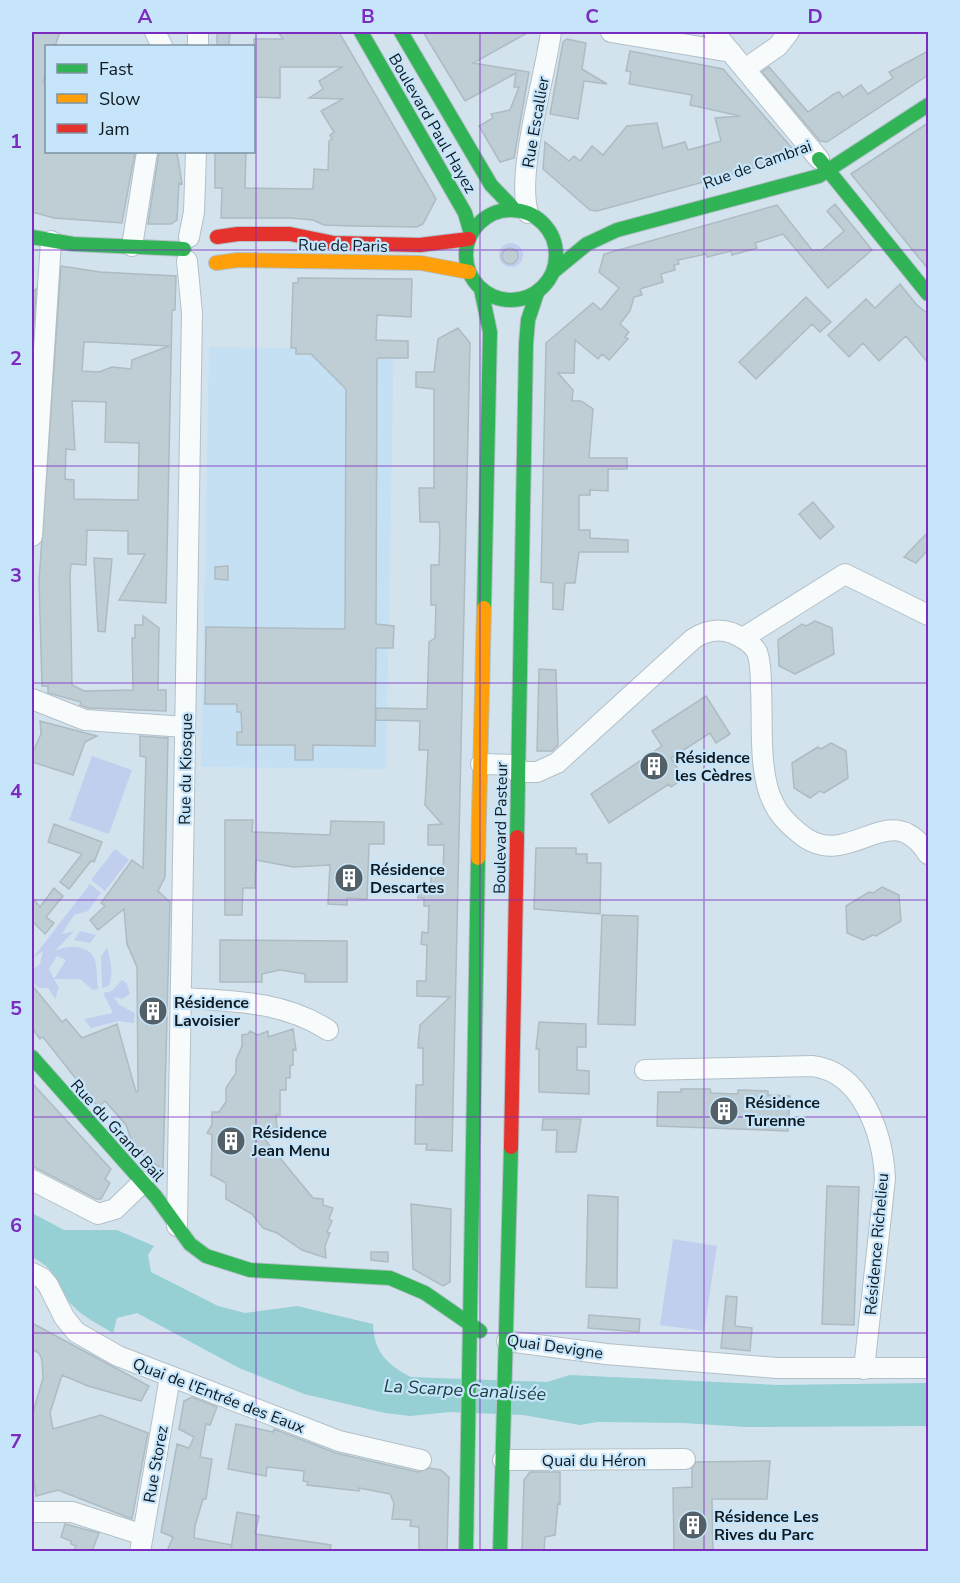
<svg xmlns="http://www.w3.org/2000/svg" width="960" height="1583" viewBox="0 0 960 1583" font-family="'Nunito Sans',sans-serif">
	<style>
		.built { fill: #c4e0f2 }
		.green { fill: #c1ceee }
		.water { fill: #96cfd4 }
		.building { fill: #bfcdd4; stroke: #adbbc2; stroke-width: 1.5; fill-rule: evenodd }
		.lines { fill: none; stroke-linecap: round; stroke-linejoin: round }
		.street-casing { stroke: #b2bfc7; stroke-width: 22 }
		.fast-casing { stroke: #b2bfc7; stroke-width: 16 }
		.slow-casing { stroke: #b2bfc7; stroke-width: 16 }
		.jam-casing { stroke: #b2bfc7; stroke-width: 16 }
		.street { stroke: #f8fbfc; stroke-width: 20 }
		.fast { stroke: #30b455; stroke-width: 14 }
		.slow { stroke: #ff9f0a; stroke-width: 14 }
		.jam { stroke: #e5322d; stroke-width: 14 }
		.grid { fill: none; stroke: #7b2cbf; stroke-width: 1.5; stroke-opacity: 0.55 }
		.labels { text-anchor: middle; stroke-width: 4.5; stroke-linejoin: round; paint-order: stroke }
		.street-label { font-size: 16px; fill: #0e1920; stroke: #c7e5fa }
		.poi-label { font-size: 16px; font-weight: bold; fill: #0e1920; stroke: #c7e5fa; text-anchor: start }
		.water-label { font-size: 18px; font-style: italic; fill: #1d4143; stroke: #c7e5fa }
		.neatline { fill: none; stroke: #7b2cbf; stroke-width: 2 }
		.grid-label { font-size: 20px; text-anchor: middle; font-weight: bold; fill: #7b2cbf }
	</style>
	<rect width="100%" height="100%" fill="#d3e3ee"/>
	<path class="built" d="M298,278H377L376,340H394L386,769L201,767L209,347L291,348L293,283H298Z"/>
	<path class="green" d="M499 255a12 12 0 1 1 24 0a12 12 0 1 1-24 0Z
		M92,756L132,770L109,834L69,820Z
		M115,849L129,860L105,891L91,880Z
		M90,884L101,893L88,911L74,915L62,934L74,931L55,951C68,944 93,944 96,964C97,972 97,981 98,989L93,990L80,979H54L66,960L57,956L49,969L59,988L55,999L48,988H39L32,982V970L40,964L43,951L32,959Z
		M80,931L96,935L90,943L74,940Z
		M107,947C110,958 115,976 108,986L102,988L101,957Z
		M122,980L127,984L130,994L122,999L114,997L118,1004L135,1013L134,1023L119,1021L91,1028L84,1019L113,1013L103,993L112,991Z
		M673,1239L717,1246L704,1331L660,1325Z"/>
	<path class="water" d="M32,1213L64,1230H117L154,1246L148,1255L151,1272L218,1306L245,1313L297,1306L373,1324C374,1352 387,1365 411,1377L547,1382L570,1375L777,1385L928,1383V1426L746,1427L683,1423L597,1422L580,1425L523,1415L450,1412L410,1416L385,1413L304,1394L239,1368L137,1313L117,1318L113,1333C100,1325 83,1317 73,1306C52,1285 64,1274 32,1257Z"/>
	<path class="building" d="M32,32H60L55,46H46V71L43,82L46,83V152H135L122,223L54,218L32,212Z
		M217,32H230L229,46H217Z
		M278,32H339L436,199L423,224L417,227L351,226L324,225L313,220L290,218H221L222,188H215V152H246L245,188L313,189L314,169L328,170L329,141L332,139L330,135L334,132L321,111L343,99L309,98L323,89L319,81L342,67H280V98L254,97V39H283Z
		M423,32H529L473,63L529,72L514,158L500,162L479,126L493,118L491,114L510,110L519,87H514L516,73L465,101Z
		M567,39L586,43L582,69L607,84L584,81L578,119L550,114L563,42Z
		M630,51L723,69L799,156L597,211L590,210L543,169L545,142L569,161L574,156L580,161L592,146L603,155L627,126L657,123L663,148L685,142L688,150L721,141L715,118L740,116L690,105L692,95L629,84L631,72L626,71Z
		M928,51V75L827,142L820,141L762,72L769,67L808,112L834,94L839,92L843,97L861,85L868,94L893,78L889,72Z
		M928,123V269L851,174Z
		M159,152H176L178,158L182,184L179,183L177,220L171,224H148Z
		M835,204L872,250L828,288L783,234L755,243L757,248L732,255L731,251L707,257L706,254L678,260L679,264L674,265L675,270L661,274L663,282L640,289L642,295L634,297L630,311L620,324L629,332L625,337L628,339L609,360L602,354L598,359L575,340L574,373H558L573,390L572,401H581L593,409L589,458H627V469H608V491L590,490V495H579V530H590V538L628,540V552H579L575,583H565L563,610L553,609V583L541,582L546,343L593,303L601,310L619,288L599,272L604,254L777,205L812,250H822L844,231L827,211Z
		M502 256a8 8 0 1 1 16 0a8 8 0 1 1-16 0Z
		M61,266L100,272L176,276L175,310H172L166,603L119,600L145,554H128V531L87,530L86,565L71,564L70,575L72,685L84,691L133,690L132,638H135V625H143V616L159,628L158,690H166V711L88,708L80,705L81,702L48,693V686H42L39,581ZM84,342H91L169,346L132,360L131,369L112,367L99,372L82,371ZM72,401L106,402L105,442L139,443L138,500L74,499V480L65,479L66,449L75,450Z
		M298,278L412,279L411,317L377,315L376,340L408,341V358H378L377,360L376,624L394,626L393,648H376L375,746L313,745V760H295V745H237V732H242L241,712H237V704H205L206,627L345,629L346,389L311,354H296V348H291L293,283H298Z
		M900,284L916,304L928,314V363L906,336L879,361L863,343L849,357L828,335L866,299L875,308Z
		M36,289L32,357V293Z
		M806,297L831,322L820,332L812,324L756,379L739,362Z
		M458,328L470,343L452,1151L426,1150L427,1144H415L416,1085H423V1048H418L420,1025L450,997L417,996V981H426L427,945L421,944L422,932L428,933L429,906H424V898H418L419,886H431V873H443L444,845H428V825L442,824L425,805L428,750H419L420,721L376,720V708L427,709L429,642L435,638L436,605H431V565H439L440,531L439,522H420L419,488H434V389L416,387V372H434L438,339Z
		M813,502L834,527L820,539L799,514Z
		M928,532V550L916,563L904,557Z
		M94,558L112,559L105,632L98,631Z
		M228,566V580L215,579V567Z
		M815,621L832,628L834,654L795,674L779,666L778,640L802,624L806,626Z
		M539,669L556,670L558,745L552,751H537Z
		M706,696L730,734L716,743L710,733L671,758L684,778L671,787L669,784L609,823L591,794L662,746L652,731Z
		M40,721L97,736L85,742L73,775L32,762V754L41,734Z
		M140,736L168,738L165,877L158,891L170,902L163,1169L145,1157L132,1142L126,1125L105,1101L98,1107L43,1037L40,1039L32,1028V985L62,1022L66,1019L82,1038L117,1024L136,1092L138,1091L137,967L127,944L124,909L98,930L90,920L105,906L101,903L132,860L143,868L146,757L140,756Z
		M831,743L846,751L848,778L824,793L820,791L810,798L794,788L792,763L818,747L821,749Z
		M225,820H253L252,832L330,835L331,821L384,822V844H369L367,899L347,898V905L328,904L330,865L293,867L256,860L255,888H243L242,915H225Z
		M54,824L102,842L94,862L91,861L69,889L60,882L82,854L48,842Z
		M536,848H576V854H587V863H601L600,914L534,909Z
		M882,887L899,895L901,921L876,936L873,935L863,940L847,933L846,906L869,892L873,893Z
		M54,888L63,896L46,917L54,923L45,934L32,921V897L40,907Z
		M602,915L638,916L635,1025L598,1024Z
		M220,940L347,941V982H305V974L280,970L262,974V982H220Z
		M539,1022L586,1024V1047H577V1070L589,1071V1094L539,1092V1049H536Z
		M293,1029L296,1050L293,1049V1065L290,1066V1078H286V1090H280V1115H276L277,1129L257,1130L313,1198L323,1199V1205L333,1208L329,1219L332,1221L327,1232L330,1233L325,1246L326,1258L302,1250L277,1233L263,1228L252,1214L226,1199V1183L211,1175L212,1135L207,1133L212,1125V1112H219L226,1102V1088L236,1073V1060L242,1046V1035L248,1034L250,1031L258,1035L268,1031V1037Z
		M32,1083L111,1169L105,1179L110,1183L101,1199H96L32,1166Z
		M681,1089H710L711,1093L738,1094V1090L768,1091V1095L790,1096L788,1131L657,1126L658,1092H681Z
		M543,1119H581L576,1152H556L557,1130H542Z
		M827,1186L859,1187L854,1325L822,1324Z
		M588,1195L618,1197L617,1288L586,1287Z
		M411,1204L451,1209L450,1282L443,1286L413,1269Z
		M371,1252H388V1262L371,1260Z
		M726,1296L737,1297L735,1326L752,1328L750,1351L721,1348Z
		M589,1315L640,1319L639,1332L588,1328Z
		M32,1323L149,1386L141,1401L88,1386L62,1375L50,1413L53,1429L101,1415L148,1433L132,1519L58,1490L36,1496L32,1467V1416L43,1378L42,1360L39,1353L32,1349Z
		M192,1397L217,1407L210,1425L206,1424L200,1457L212,1459L206,1499H203L195,1526L194,1538L232,1545L231,1548L237,1512L259,1516L255,1534L331,1545L330,1551H167L173,1537L161,1532L177,1444L189,1448L194,1437L179,1429L184,1401Z
		M236,1424L273,1432L274,1429L336,1453L418,1472L429,1468L441,1470L449,1477L447,1551H419V1527L410,1526L411,1520L392,1519L394,1503L390,1494L359,1488V1491L307,1485L308,1482L303,1481L304,1471L267,1467L266,1476L228,1469Z
		M770,1461L767,1499H712L713,1551H674L673,1488L692,1487V1469L696,1462Z
		M530,1472H560V1504L558,1503L555,1535L545,1537L544,1551H522L524,1480Z
		M65,1524L99,1533L92,1551H74L76,1546L71,1544V1541L61,1537Z"/>
	<g class="lines">
		<g class="street-casing">
			<path id="street" d="M155,32L162,46
				M611,32L731,52
				M714,32L819,159
				M198,46V32
				M745,69L778,46L789,32
				M528,213C516,172 545,78 551,32
				M189,237L194,212L196,152
				M132,246L147,152
				M32,536L51,241
				M743,638L845,574L928,615
				M32,699L85,720L185,727
				M481,764L517,765
				M517,772H537L557,763L693,639C705,631 718,628 732,633C742,637 752,643 757,652C761,663 761,677 761,689C763,721 758,773 773,802C778,814 789,825 799,833C849,876 888,792 928,854
				M181,998C233,1001 283,1001 328,1030
				M645,1070L812,1066C863,1072 883,1135 885,1179L864,1369
				M32,1180L98,1214L115,1209L143,1182
				M177,1226L192,313L187,261
				M32,1273L42,1278L48,1285L64,1317L76,1332L118,1356L339,1441L421,1460
				M507,1341L606,1354L777,1368H928
				M503,1460L685,1459
				M32,1512H72L143,1535
				M140,1552L170,1377"/>
		</g>
		<g class="fast-casing">
			<path id="fast" d="M361,32L465,213L471,234
				M401,32L491,185L515,210
				M819,159L928,294
				M466 255a45 45 0 1 1 90 0a45 45 0 1 1-90 0Z
				M32,237L73,244L184,249
				M554,271L587,244L617,230L819,176L928,105
				M481,289L490,332L484,608
				M517,837L526,344L528,320L537,293
				M32,1057L156,1197L190,1244L206,1256L250,1270L390,1278L425,1293L480,1331
				M466,1552L478,858
				M500,1552L511,1147"/>
		</g>
		<g class="slow-casing">
			<path id="slow" d="M216,263L238,260L421,263L469,272
				M478,858L484,608"/>
		</g>
		<g class="jam-casing">
			<path id="jam" d="M217,237L238,234H290L334,243L420,245L469,239
				M511,1147L517,837"/>
		</g>
		<use href="#street" class="street"/>
		<use href="#fast" class="fast"/>
		<use href="#slow" class="slow"/>
		<use href="#jam" class="jam"/>
	</g>
	<path class="grid" d="M256,32V1552M480,32V1552M704,32V1552M32,250H928M32,466H928M32,683H928M32,900H928M32,1117H928M32,1333H928"/>
	<defs>
		<g id="building-disc" transform="scale(1.5)"><circle r="9.5" fill="#536068" stroke="#c7e5fa"/><path d="M-4-6H4V6H1V3H-1V6H-4ZM-2.5-4.3h1.7v1.8h-1.7ZM.8-4.3h1.7v1.8H.8ZM-2.5-1h1.7V.8h-1.7ZM.8-1h1.7V.8H.8Z" fill="#fff"/></g>
	</defs>
	<g fill-rule="evenodd">
		<use href="#building-disc" x="654" y="766"/>
		<use href="#building-disc" x="349" y="878"/>
		<use href="#building-disc" x="153" y="1011"/>
		<use href="#building-disc" x="724" y="1111"/>
		<use href="#building-disc" x="231" y="1141"/>
		<use href="#building-disc" x="693" y="1525"/>
	</g>
	<g class="labels">
		<g class="street-label">
			<text transform="translate(535 122) rotate(-80)" y="6">Rue Escallier</text>
			<text transform="translate(433 123) rotate(60)" y="6">Boulevard Paul Hayez</text>
			<text transform="translate(757 164) rotate(-20)" y="6">Rue de Cambrai</text>
			<text transform="translate(343 245) rotate(1)" y="6">Rue de Paris</text>
			<text transform="translate(185 769) rotate(-89)" y="6">Rue du Kiosque</text>
			<text transform="translate(500 828) rotate(-89)" y="6">Boulevard Pasteur</text>
			<text transform="translate(118 1130) rotate(48)" y="6">Rue du Grand Bail</text>
			<text transform="translate(876 1244) rotate(-85)" y="6">Résidence Richelieu</text>
			<text transform="translate(555 1346) rotate(8)" y="6">Quai Devigne</text>
			<text transform="translate(219 1395) rotate(21)" y="6">Quai de l'Entrée des Eaux</text>
			<text x="594" y="1466">Quai du Héron</text>
			<text transform="translate(155 1464) rotate(-80)" y="6">Rue Storez</text>
		</g>
		<g class="poi-label">
			<text x="675" y="763">Résidence<tspan x="675" dy="18">les Cèdres</tspan></text>
			<text x="370" y="875">Résidence<tspan x="370" dy="18">Descartes</tspan></text>
			<text x="174" y="1008">Résidence<tspan x="174" dy="18">Lavoisier</tspan></text>
			<text x="745" y="1108">Résidence<tspan x="745" dy="18">Turenne</tspan></text>
			<text x="252" y="1138">Résidence<tspan x="252" dy="18">Jean Menu</tspan></text>
			<text x="714" y="1522">Résidence Les<tspan x="714" dy="18">Rives du Parc</tspan></text>
		</g>
		<g class="water-label">
			<text transform="translate(465 1390) rotate(3)" y="6">La Scarpe Canalisée</text>
		</g>
	</g>
	<rect width="960" height="1583" fill="none" stroke="#c7e5fa" stroke-width="66"/>
	<rect x="45" y="45" width="210" height="108" fill="#c7e5fa" stroke="#7d93a3" stroke-width="1.5"/>
	<rect x="57" y="64" width="30" height="9" fill="#30b455" stroke="#7d93a3" stroke-width="1.5"/>
	<text x="99" y="75" font-size="18" fill="#0e1920">Fast</text>
	<rect x="57" y="94" width="30" height="9" fill="#ff9f0a" stroke="#7d93a3" stroke-width="1.5"/>
	<text x="99" y="105" font-size="18" fill="#0e1920">Slow</text>
	<rect x="57" y="124" width="30" height="9" fill="#e5322d" stroke="#7d93a3" stroke-width="1.5"/>
	<text x="99" y="135" font-size="18" fill="#0e1920">Jam</text>
	<rect x="33" y="33" width="894" height="1517" class="neatline"/>
	<g class="grid-label">
		<text x="145" y="23">A</text>
		<text x="368" y="23">B</text>
		<text x="592" y="23">C</text>
		<text x="815" y="23">D</text>
		<text x="16" y="148">1</text>
		<text x="16" y="365">2</text>
		<text x="16" y="582">3</text>
		<text x="16" y="798">4</text>
		<text x="16" y="1015">5</text>
		<text x="16" y="1232">6</text>
		<text x="16" y="1448">7</text>
	</g>
</svg>
